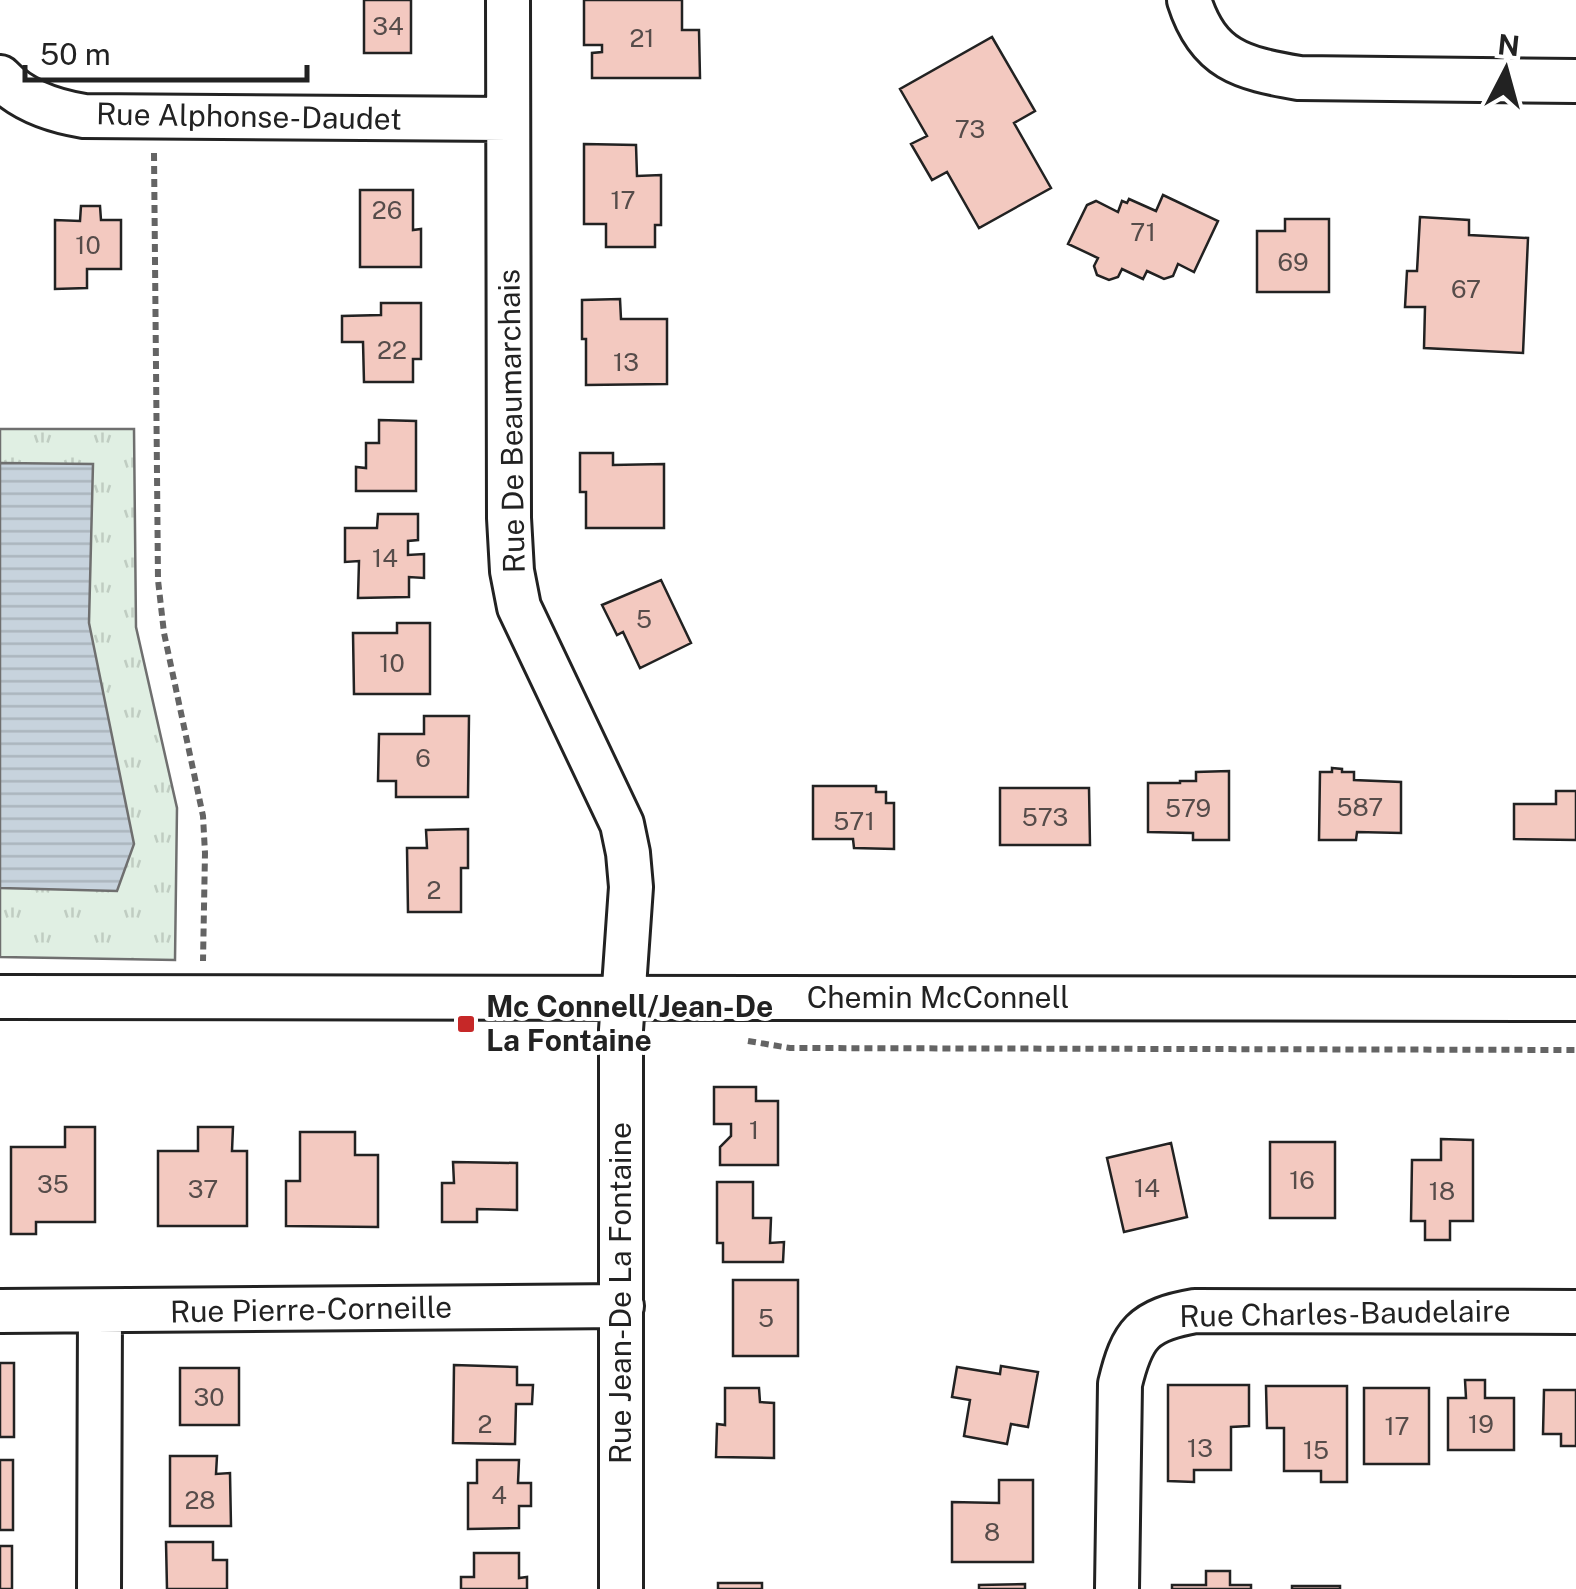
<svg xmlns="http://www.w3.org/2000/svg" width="1576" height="1589" viewBox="0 0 1576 1589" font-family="'Public Sans',sans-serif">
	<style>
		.grass { fill: url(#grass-tufts); stroke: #6f6f6f; stroke-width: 2.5 }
		.water { fill: url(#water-rules); stroke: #6f6f6f; stroke-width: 2.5 }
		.building { fill: #f3c9c0; stroke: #222; stroke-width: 2.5 }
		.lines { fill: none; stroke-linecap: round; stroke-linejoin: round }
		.minor-casing { stroke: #222; stroke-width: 48 }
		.path { stroke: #646464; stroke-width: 6; stroke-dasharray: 8 5; stroke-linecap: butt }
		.minor { stroke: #fff; stroke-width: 42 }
		.poi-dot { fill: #c62828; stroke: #fff; stroke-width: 4 }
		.labels { text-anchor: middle; stroke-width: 8; stroke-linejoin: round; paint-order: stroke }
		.number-label { font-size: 25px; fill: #564c4a }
		.street-label { font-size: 30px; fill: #222; stroke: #fff }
		.poi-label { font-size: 30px; font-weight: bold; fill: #222; stroke: #fff; text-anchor: start }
	</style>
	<defs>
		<pattern id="grass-tufts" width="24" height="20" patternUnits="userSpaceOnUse" patternTransform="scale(2.5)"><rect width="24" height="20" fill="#e0efe3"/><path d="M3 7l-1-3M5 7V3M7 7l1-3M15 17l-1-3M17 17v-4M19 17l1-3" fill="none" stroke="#c0cdc2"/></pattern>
		<pattern id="water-rules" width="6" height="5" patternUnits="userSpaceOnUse" patternTransform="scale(2.5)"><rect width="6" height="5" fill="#c7d3dd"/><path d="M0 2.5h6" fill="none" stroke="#abb5bd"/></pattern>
	</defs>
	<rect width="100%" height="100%" fill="#fff"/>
	<path class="grass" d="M0,429H134L136,627L177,808L175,960L0,957Z"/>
	<path class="water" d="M0,463L93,464L89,623L134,844L117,891L0,888Z"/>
	<path class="building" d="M364,0H411V53H364Z
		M584,0H682V30H699L700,78H592V53L602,52V45H584Z
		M992,37L1035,111L1014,123L1051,188L979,228L947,172L932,180L911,144L927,136L900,89Z
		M584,144L636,145L637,176L661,175V225H655V247H606V224H584Z
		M360,190H413V230L421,229V267H360Z
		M1163,195L1218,221L1194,272L1178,264L1173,276L1164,279L1147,271L1143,279L1122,269L1118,277L1109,280L1097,275L1094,266L1098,258L1068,244L1087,205L1096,201L1118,212L1122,201L1127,203L1129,199L1156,211Z
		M81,206H100L101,220H121V269H87V288L55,289V220L80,221Z
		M1420,217L1469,220V235L1528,238L1523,353L1424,348L1425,307H1405L1407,271H1417Z
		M1285,219H1329V292H1257V231H1285Z
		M620,299L621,319H667V384L586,385V339H582V300Z
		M381,303H421V359H413V382H364L363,342H342V316L381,315Z
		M379,420L416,421V491H356V467L366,468V443H379Z
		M580,453H613V465L664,464V528H586V492H580Z
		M378,514H418V540L408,541V555L424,554V578L409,577V597L358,598L359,561L345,562V528H377Z
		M661,580L691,643L640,668L623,632L617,635L602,605Z
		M397,623H430V694H354L353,633H397Z
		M424,716H469L468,797H396V781H378L379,734H424Z
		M1332,768L1342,769V772H1354V780L1401,782V833L1357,832L1356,840H1319L1320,772H1332Z
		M1229,771V840H1193V833L1148,832V783H1180V781H1196V772Z
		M813,786H876V792H886V803H894V849L854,848L853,839H813Z
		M1000,788H1089L1090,845H1000Z
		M1556,791H1576V840L1514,839V804H1556Z
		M468,829V868H461V912H408L407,848H427L426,830Z
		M714,1087H756V1101H778V1165H720V1147L731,1136V1124H714Z
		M65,1127H95V1222H36V1234H11V1147H65Z
		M198,1127H233L232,1151H247V1226H158V1151H198Z
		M300,1132H355V1155H378V1227L286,1226V1181H300Z
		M1441,1139L1473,1140V1221H1450V1240H1425V1221H1411L1412,1160H1441Z
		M1270,1142H1335V1218H1270Z
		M1171,1143L1187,1217L1124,1232L1107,1158Z
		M453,1162L517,1163V1210L477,1209V1222H442V1183H454Z
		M717,1182H753V1218H771L770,1243L784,1242L783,1262H723V1243H717Z
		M733,1280H798V1356H733Z
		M0,1363H14V1437H0Z
		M454,1365L517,1367V1385H533L532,1404H516L515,1444L453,1443Z
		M1001,1366L1038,1372L1028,1427L1011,1424L1007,1444L964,1436L970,1400L952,1397L957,1367L1000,1374Z
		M180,1368H239V1425H180Z
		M1465,1380H1485V1398H1514V1450H1448V1398H1466Z
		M1168,1385H1249V1426L1231,1427V1470H1194V1482L1168,1481Z
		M1266,1386H1347V1482H1321V1471H1284V1428H1267Z
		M725,1388H759L760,1402L774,1403V1458L716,1457L717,1424L725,1425Z
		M1364,1388H1429V1464H1364Z
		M1544,1390H1576V1446H1561V1434H1543Z
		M170,1456H217L216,1474L230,1473L231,1526H170Z
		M0,1460H13V1530H0Z
		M477,1460H519L518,1483H531V1506H519V1528L468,1529V1483H477Z
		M999,1480H1033V1562H952V1502L999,1503Z
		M166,1542H213V1560H227V1589H167Z
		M0,1546H12V1589H0Z
		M474,1553H519V1578L527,1577V1589H461V1577H474Z
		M1206,1571H1230V1585H1251V1589H1172V1585H1206Z
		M718,1583H762V1589H718Z
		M1025,1584V1589H979V1585Z
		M1292,1586H1340V1589H1292Z"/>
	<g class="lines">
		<g class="minor-casing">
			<path id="minor" d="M508,0L509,518L512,571L519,607L622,824L628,853L631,887L621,1030V1589
				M1189,0C1208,60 1241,68 1299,78L1576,81
				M0,77C22,101 53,111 84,116L508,119
				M0,997L1576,999
				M0,1311L622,1306
				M99,1589L100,1312
				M1117,1589L1120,1384C1132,1334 1143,1320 1195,1311L1576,1312"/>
		</g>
		<path class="path" d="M154,153L158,580L164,633L203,816L205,853L203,961
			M748,1041L790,1048L1576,1050"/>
		<use href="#minor" class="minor"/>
	</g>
	<rect class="poi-dot" x="456" y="1014" width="20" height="20" rx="5"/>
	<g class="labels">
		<g class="number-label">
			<text x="388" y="35">34</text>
			<text x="642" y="47">21</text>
			<text x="970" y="138">73</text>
			<text x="623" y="209">17</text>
			<text x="387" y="219">26</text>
			<text x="1143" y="241">71</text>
			<text x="88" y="254">10</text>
			<text x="1293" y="271">69</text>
			<text x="1466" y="298">67</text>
			<text x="392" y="359">22</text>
			<text x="626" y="371">13</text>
			<text x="385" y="567">14</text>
			<text x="644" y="628">5</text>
			<text x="392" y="672">10</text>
			<text x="423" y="767">6</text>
			<text x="1360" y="816">587</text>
			<text x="1188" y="817">579</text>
			<text x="1045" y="826">573</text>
			<text x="854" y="830">571</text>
			<text x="434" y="899">2</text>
			<text x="754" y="1139">1</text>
			<text x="1302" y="1189">16</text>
			<text x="53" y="1193">35</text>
			<text x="1147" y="1197">14</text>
			<text x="203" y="1198">37</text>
			<text x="1442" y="1200">18</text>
			<text x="766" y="1327">5</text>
			<text x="209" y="1406">30</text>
			<text x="485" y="1433">2</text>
			<text x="1481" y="1433">19</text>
			<text x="1397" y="1435">17</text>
			<text x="1200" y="1457">13</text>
			<text x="1316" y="1459">15</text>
			<text x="499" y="1504">4</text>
			<text x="200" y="1509">28</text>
			<text x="992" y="1541">8</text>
		</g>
		<g class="street-label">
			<text transform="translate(249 117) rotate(1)" y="10">Rue Alphonse-Daudet</text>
			<text transform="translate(512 421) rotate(-91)" y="10">Rue De Beaumarchais</text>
			<text x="938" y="1008">Chemin McConnell</text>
			<text transform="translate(621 1293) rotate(-90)" y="10">Rue Jean-De La Fontaine</text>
			<text transform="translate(311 1310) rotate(-1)" y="10">Rue Pierre-Corneille</text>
			<text transform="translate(1345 1314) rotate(-1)" y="10">Rue Charles-Baudelaire</text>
		</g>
		<g class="poi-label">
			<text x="486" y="1017">Mc Connell/Jean-De<tspan x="486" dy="34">La Fontaine</tspan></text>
		</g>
	</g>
	<g transform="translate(1506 70) rotate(6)" stroke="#ffffff" stroke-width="8" paint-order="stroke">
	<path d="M0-8L18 38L0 25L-18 38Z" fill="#222222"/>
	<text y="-15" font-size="28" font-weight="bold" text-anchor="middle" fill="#222222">N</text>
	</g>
	<path d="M25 65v15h282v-15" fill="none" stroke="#222222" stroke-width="5"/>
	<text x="40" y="65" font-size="30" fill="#222222" stroke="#ffffff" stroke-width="8" paint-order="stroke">50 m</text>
</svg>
